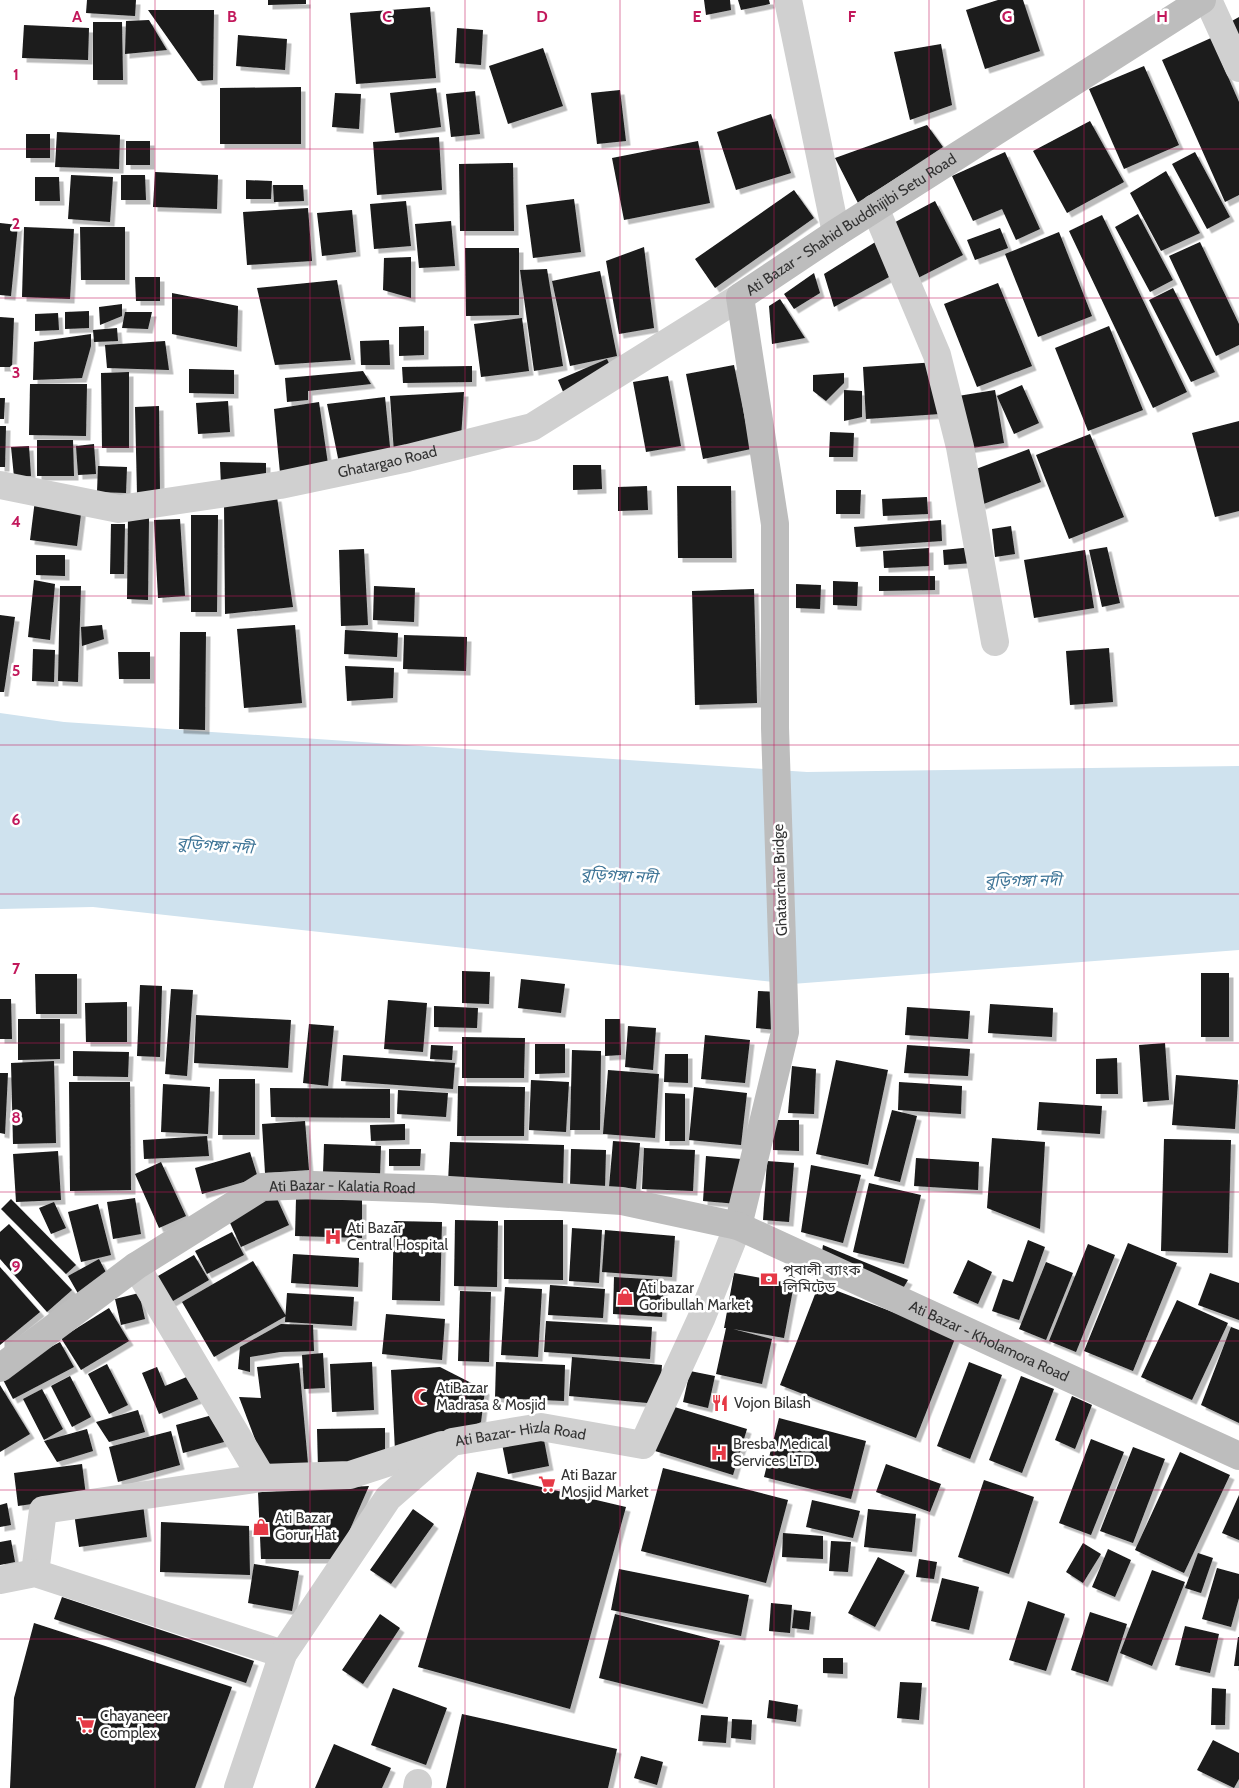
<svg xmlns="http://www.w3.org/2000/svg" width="1239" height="1788" viewBox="0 0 1239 1788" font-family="Cabin,'Noto Sans Bengali',sans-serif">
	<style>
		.water { fill: #cfe2ee }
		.building { fill: #1a1a1a; filter: url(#shadow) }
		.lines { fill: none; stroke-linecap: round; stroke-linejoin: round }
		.street { stroke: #d0d0d0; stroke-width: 28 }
		.secondary { stroke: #bdbdbd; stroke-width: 28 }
		.grid { fill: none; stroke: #c2185b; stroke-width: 1; stroke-opacity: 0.55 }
		.labels { text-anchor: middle; stroke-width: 5; stroke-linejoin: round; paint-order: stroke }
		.street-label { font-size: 15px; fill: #333; stroke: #fff }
		.poi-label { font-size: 15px; fill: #333; stroke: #fff; text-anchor: start }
		.water-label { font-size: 16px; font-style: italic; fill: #3f7597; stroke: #fff }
		.grid-label { font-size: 16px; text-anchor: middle; font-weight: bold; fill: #c2185b; stroke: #fff; stroke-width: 5; stroke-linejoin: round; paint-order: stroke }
	</style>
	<defs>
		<filter id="shadow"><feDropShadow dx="4.5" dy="4.5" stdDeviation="0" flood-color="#0004"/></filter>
	</defs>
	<rect width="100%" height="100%" fill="#fff"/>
	<path class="water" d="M0,713L64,722L807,772L1239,766V950L792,984L93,907L0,909Z"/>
	<path class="building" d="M87,0H136L135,16L86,13Z
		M268,0H306V4L268,5Z
		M704,0H730L731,10L706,15Z
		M738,0H769L770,4L741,10Z
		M998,0H1023L1040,51L985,69L966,10Z
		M430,7L436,78L356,84L350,13Z
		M148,10H214L213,80L198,81Z
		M1239,17V53L1223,26Z
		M149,20L167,50L125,54L126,21Z
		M93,22H122L123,80H93Z
		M24,25L89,28L88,60L22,58Z
		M457,28L483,30L481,65L455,63Z
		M238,35L287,39L285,70L236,66Z
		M1211,38L1239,102V195L1225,202L1162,60Z
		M941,44L952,105L910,120L894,52Z
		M543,48L563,106L508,124L489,66Z
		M1144,66L1179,145L1124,169L1089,89Z
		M301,87V144H220V88Z
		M436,88L441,127L395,133L390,93Z
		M620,90L626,141L597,144L591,93Z
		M475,91L480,134L451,137L446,94Z
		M335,93L361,94L359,129L332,127Z
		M771,114L791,173L736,190L717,132Z
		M1090,121L1124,182L1067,213L1033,151Z
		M927,125L943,147L858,203L835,158Z
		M57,132L120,135L119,169L55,167Z
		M26,134H50V158H26Z
		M439,137L442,190L377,195L373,142Z
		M126,141H150V165H126Z
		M698,141L710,203L624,220L612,158Z
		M1005,152L1040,229L1016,240L1002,209L973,221L952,176Z
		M1195,152L1230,217L1207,229L1172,164Z
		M513,163L514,231H460L459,164Z
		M1166,171L1200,233L1161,251L1130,193Z
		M155,172L218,175L217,209L153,207Z
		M71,175L113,177L110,222L68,219Z
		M121,175H145L146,200H121Z
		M35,177H59L60,201H35Z
		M246,180L272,181L271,199H246Z
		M273,185H303L304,201L274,202Z
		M794,190L814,218L715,288L695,259Z
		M574,199L581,252L533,258L526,205Z
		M406,201L411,246L374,249L370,204Z
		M935,201L963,255L912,281L884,228Z
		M308,208L312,261L247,265L243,212Z
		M352,210L356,252L322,256L317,213Z
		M1138,214L1173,280L1150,292L1115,227Z
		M1102,215L1187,392L1153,408L1069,231Z
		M451,221L455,266L419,268L415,224Z
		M0,223L18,225L11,296L0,295Z
		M24,227L74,229L70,299L22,297Z
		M80,227H125V280H81Z
		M1000,228L1008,248L975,260L967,240Z
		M1059,232L1092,316L1038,337L1005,254Z
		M877,241L889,277L834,307L824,274Z
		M1200,242L1239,324V345L1216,356L1169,256Z
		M644,247L654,328L619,334L606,261Z
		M465,248H519V315L466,316Z
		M411,257V298L383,290L384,258Z
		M547,269L563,366L534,371L520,270Z
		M600,271L617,356L570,366L552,281Z
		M814,273L820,293L794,309L784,294Z
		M135,277H160V301H136Z
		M337,280L351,360L275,365L257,288Z
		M998,283L1032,366L977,387L944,304Z
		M1173,288L1215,372L1191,382L1149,300Z
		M172,293L238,306L237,347L172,334Z
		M780,299L805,338L772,344L769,306Z
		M122,304V316L100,325L99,307Z
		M89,311V328L65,329V312Z
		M125,312H152L148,329L122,328Z
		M58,313L59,330L35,331V314Z
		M0,317L14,318L12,367H0Z
		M522,318L529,371L481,377L474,324Z
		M424,326V355L399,356V327Z
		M1109,326L1143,410L1088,431L1055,348Z
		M117,328L118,341L94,342L93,330Z
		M91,334V346L82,378L33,380L34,342Z
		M389,340L390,365H361L360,341Z
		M165,341L169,370L107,368L105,345Z
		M607,359L613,372L564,394L558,380Z
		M937,362L940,414L866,419L863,367Z
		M734,365L751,449L703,459L686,374Z
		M472,366V382L403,383L402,367Z
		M189,369L234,370V394L189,393Z
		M363,371L371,384L308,391V400L287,402L285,378Z
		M129,372V448H102L101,373Z
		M844,373V383L826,401L813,391V375Z
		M668,376L681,446L646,452L633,382Z
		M30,384H87L86,436L29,435Z
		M1022,385L1039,423L1014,434L997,396Z
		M844,390L862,391V417L844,421Z
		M995,390L1004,443L966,449L958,396Z
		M464,392L461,438L394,453L390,396Z
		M385,397L391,457L339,463L327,404Z
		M0,398H5L4,419H0Z
		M228,401L230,432L198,434L196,403Z
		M319,402L328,464L280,473L274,409Z
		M159,406L160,494H137L135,407Z
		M1239,421V511L1215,517L1192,433Z
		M0,426H6L5,467H0Z
		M830,432L854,433L853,457H829Z
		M1090,434L1124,517L1069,539L1036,455Z
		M37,440H73L74,476H37Z
		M94,444L96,474L78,475L76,446Z
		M29,446L31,476L14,477L11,447Z
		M1029,449L1041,482L981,505L968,472Z
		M220,462L266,463V487L221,486Z
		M573,465H601L602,489L573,490Z
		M98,466L127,467L126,493L97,492Z
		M647,486L648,510L618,511V487Z
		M677,486H731L732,558H678Z
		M836,490H861L860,514H836Z
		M277,497L293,607L225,614L224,502Z
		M927,497L928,514L883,516L882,499Z
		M35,500L82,506L77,546L30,540Z
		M191,515H218L217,612H191Z
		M128,516L149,517L148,600L127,599Z
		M180,519L185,596L158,598L154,520Z
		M941,520L942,541L856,547L854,527Z
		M111,524H125L124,574H110Z
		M1011,526L1015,554L995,557L992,529Z
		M973,547L974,563L944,565L943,550Z
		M1107,547L1120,603L1102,607L1089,550Z
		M929,548V566L884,568L883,551Z
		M364,549L368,625L341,626L339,550Z
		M1085,550L1094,608L1034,618L1024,560Z
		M36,555H65V576L36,575Z
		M879,576H935V590L879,591Z
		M34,580L55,584L50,640L28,637Z
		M833,581L858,582L857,606L833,605Z
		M796,584L821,585L820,609L796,608Z
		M60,586H81L78,682L58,681Z
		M374,586L415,588L414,622L373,620Z
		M754,589L757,703L695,705L692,591Z
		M0,615L15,617L4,692H0Z
		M102,625L104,639L82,646L81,627Z
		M295,625L302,703L244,708L237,629Z
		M345,630L398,633L397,657L344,654Z
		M180,632H206L205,730L179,729Z
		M404,635L467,637L466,671L403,669Z
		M1109,648L1113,702L1070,705L1066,651Z
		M33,649L55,650L54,682L32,681Z
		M118,652H150V679H119Z
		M345,666L394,668L393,698L347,701Z
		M462,971L490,972L489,1004L462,1003Z
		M1201,973H1229V1037H1201Z
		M35,974H77V1014H36Z
		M521,979L565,984L561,1013L518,1008Z
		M140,985L162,986L160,1057L137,1056Z
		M171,989L193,990L187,1076L165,1074Z
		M758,991L779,992L777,1030L756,1028Z
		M0,999H11L12,1039H0Z
		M388,1000L427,1003L423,1052L384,1049Z
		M127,1002V1042H86L85,1003Z
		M990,1004L1053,1008L1052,1037L988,1033Z
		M434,1006L478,1008L477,1028L434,1027Z
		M907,1007L970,1011L968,1039L905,1035Z
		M196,1015L291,1020L288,1068L194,1063Z
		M18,1019H60V1059L18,1060Z
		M605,1019H620L621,1055L605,1056Z
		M309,1024L334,1026L328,1086L303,1083Z
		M628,1026L656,1028L653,1070L625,1067Z
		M705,1035L750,1040L745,1083L701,1079Z
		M462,1037L525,1038L524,1078H462Z
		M1165,1043L1169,1100L1143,1102L1139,1045Z
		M535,1044H565V1073L535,1074Z
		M431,1045L453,1046L452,1060L430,1059Z
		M907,1045L970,1049L968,1076L904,1073Z
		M572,1050L601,1051L600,1130H570Z
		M73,1051L129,1052L128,1077L73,1076Z
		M665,1054H688V1083L664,1082Z
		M343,1055L455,1063L453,1089L341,1081Z
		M1117,1058L1118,1094H1096V1059Z
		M836,1060L888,1070L868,1165L816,1154Z
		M54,1061L56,1143L13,1144L11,1063Z
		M792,1066L816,1069L814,1114L788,1113Z
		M608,1070L659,1074L655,1138L603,1134Z
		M0,1073H8L5,1134L0,1133Z
		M1176,1075L1238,1080L1235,1129L1172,1125Z
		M219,1079H255V1135H218Z
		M531,1080L569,1082L566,1132L529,1130Z
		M69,1082H130L131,1190L70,1191Z
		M899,1082L962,1086L961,1114L898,1110Z
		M163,1084L210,1087L208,1134L161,1132Z
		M458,1086L525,1087L524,1136H457Z
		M694,1087L747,1093L741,1145L689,1140Z
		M270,1088L390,1089V1118L271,1117Z
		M398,1090L448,1093L446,1117L397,1114Z
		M665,1093L685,1094V1141H665Z
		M1039,1102L1102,1106L1100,1134L1037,1130Z
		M892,1110L917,1116L900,1182L874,1176Z
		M773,1120H799V1151L773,1150Z
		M305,1121L309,1170L265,1173L262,1124Z
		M405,1124V1140L371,1141L370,1125Z
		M207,1136L209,1156L144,1159L143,1140Z
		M992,1138L1045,1142L1040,1229L987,1208Z
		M1164,1139L1231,1140L1228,1253L1161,1251Z
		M613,1141L640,1143L636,1189L609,1187Z
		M450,1142L564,1145L563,1186L448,1182Z
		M324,1144L381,1146L380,1175L323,1173Z
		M644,1148L695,1150L693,1191L642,1189Z
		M389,1149H421L420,1166H389Z
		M571,1149L606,1150L605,1187L570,1186Z
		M58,1151L61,1200L16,1202L13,1154Z
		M250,1152L258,1178L202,1194L195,1168Z
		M706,1156L741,1159L738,1204L703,1201Z
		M916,1158L979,1162L978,1190L914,1186Z
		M767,1161L794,1163L789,1222L763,1220Z
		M161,1162L186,1216L159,1228L135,1174Z
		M811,1165L861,1175L843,1243L801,1232Z
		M869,1183L921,1195L904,1264L853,1252Z
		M274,1192L289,1225L241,1247L226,1214Z
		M135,1198L141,1234L113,1239L107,1202Z
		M11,1199L76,1265L66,1274L1,1209Z
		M296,1199L362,1200V1238L295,1236Z
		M54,1202L66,1228L51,1234L39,1208Z
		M98,1204L111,1255L81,1262L68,1212Z
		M455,1220L498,1221L497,1287L454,1286Z
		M504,1220H563V1280L504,1279Z
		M394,1221L442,1222L440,1301L392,1300Z
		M9,1224L72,1290L47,1312L0,1259V1232Z
		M572,1228L602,1230L599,1283L569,1281Z
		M605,1230L675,1236L672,1277L602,1272Z
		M232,1232L244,1255L207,1274L195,1251Z
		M1028,1240L1045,1247L1019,1320L992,1311L1003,1279L1013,1282Z
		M1128,1243L1177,1263L1133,1371L1084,1351Z
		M1088,1244L1115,1255L1076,1352L1049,1341Z
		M823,1245L908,1280L899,1295L821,1259Z
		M293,1254L359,1258L358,1287L291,1283Z
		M194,1255L209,1280L161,1308L146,1283Z
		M99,1259L110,1280L80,1297L68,1276Z
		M968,1260L992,1272L978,1304L953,1293Z
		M253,1261L286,1316L214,1357L182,1302Z
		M1046,1262L1073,1273L1046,1340L1019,1329Z
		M0,1267L40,1312L0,1345Z
		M734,1273L794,1284L784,1338L733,1329L772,1339L762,1384L716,1374L726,1328H724Z
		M1210,1273L1239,1283V1320L1198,1305Z
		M614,1277L664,1280L662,1317L613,1314Z
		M819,1284L956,1336L916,1438L780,1385Z
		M550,1285L605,1289L603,1318L548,1315Z
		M505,1287L542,1289L538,1357L501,1355Z
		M460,1291L491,1292L489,1362L458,1361Z
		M139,1293L145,1319L121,1325L115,1299Z
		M287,1293L354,1297L352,1326L285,1322Z
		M1177,1300L1228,1323L1192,1400L1141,1377Z
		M109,1308L129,1341L81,1370L61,1338Z
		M386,1314L445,1319L442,1360L382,1354Z
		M546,1321L652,1327L650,1359L544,1352Z
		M281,1324L313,1325L314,1351L280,1352L250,1357V1372L238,1369L240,1347Z
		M1231,1327L1239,1330V1423L1201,1405Z
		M60,1342L74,1367L13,1399L0,1374Z
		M323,1353L325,1388L304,1389L302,1355Z
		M572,1357L662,1365L659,1404L569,1396Z
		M372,1362L374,1410L332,1412L330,1364Z
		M496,1362L565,1365L564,1401L495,1398Z
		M969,1362L1002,1375L970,1459L937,1446Z
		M299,1363L308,1464L266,1468L239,1397L261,1398L257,1367Z
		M107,1364L128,1405L109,1414L88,1374Z
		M157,1367L165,1386L189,1376L198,1399L159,1414L142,1373Z
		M440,1367L485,1390L481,1422L453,1435L395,1451L391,1370Z
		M690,1371L715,1376L708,1408L683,1402Z
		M70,1376L91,1417L72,1427L51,1386Z
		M1021,1376L1054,1389L1022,1473L989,1460Z
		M0,1385L30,1434L0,1452Z
		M42,1389L63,1429L44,1440L23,1399Z
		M1072,1396L1092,1405L1075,1449L1055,1440Z
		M668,1405L747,1429L733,1475L655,1451Z
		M138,1410L145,1432L109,1442L96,1422Z
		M216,1414L224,1442L183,1453L176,1425Z
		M779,1418L866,1441L851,1499L764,1477Z
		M385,1428V1468L318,1469L317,1429Z
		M87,1429L93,1451L57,1462L44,1441Z
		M171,1431L180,1465L118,1482L109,1447Z
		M543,1435L549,1466L508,1474L502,1444Z
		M1091,1439L1124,1452L1091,1535L1059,1523Z
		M1133,1447L1165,1459L1133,1543L1100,1531Z
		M1180,1452L1230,1475L1184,1573L1135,1550Z
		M82,1464L86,1496L18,1506L14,1473Z
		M886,1464L941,1484L930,1512L876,1492Z
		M663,1468L788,1500L766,1583L641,1551Z
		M477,1472L626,1507L570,1709L418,1667Z
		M984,1480L1034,1497L1009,1574L958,1557Z
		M369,1486L337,1559H261L258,1492Z
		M1239,1495V1540L1222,1533Z
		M812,1500L860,1511L853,1538L806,1527Z
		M7,1503L11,1525L0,1527V1505Z
		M143,1504L147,1537L79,1547L74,1513Z
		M413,1509L434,1524L391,1584L370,1570Z
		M868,1509L916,1514L912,1552L864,1547Z
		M161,1522L249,1526L250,1575L160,1572Z
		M783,1533L823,1536V1559L782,1557Z
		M11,1540L15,1562L0,1565V1542Z
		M831,1541L851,1542L848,1572L829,1571Z
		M1083,1543L1101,1554L1083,1583L1066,1572Z
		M1108,1549L1131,1560L1115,1597L1092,1587Z
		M1198,1553L1213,1558L1201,1593L1185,1588Z
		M878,1557L905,1571L875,1627L848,1613Z
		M919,1559L937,1562L934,1579L916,1577Z
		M254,1564L299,1571L292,1611L248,1603Z
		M1217,1568L1239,1574V1598L1231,1627L1202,1619Z
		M619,1569L749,1595L741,1636L611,1610Z
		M1152,1570L1185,1582L1152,1666L1120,1653Z
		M942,1578L979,1587L969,1630L931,1621Z
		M62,1597L254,1661L246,1683L54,1619Z
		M1028,1601L1065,1614L1046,1671L1009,1660Z
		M771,1603L792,1605L790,1633L769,1631Z
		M794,1610L811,1612L809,1630L792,1628Z
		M1090,1612L1127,1624L1108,1682L1071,1670Z
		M380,1614L400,1628L363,1684L342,1670Z
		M615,1614L720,1641L703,1704L599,1678Z
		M34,1623L232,1687L195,1788H10L14,1698Z
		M1185,1626L1219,1634L1210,1673L1175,1665Z
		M1238,1637H1239V1666H1234Z
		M823,1658H843V1674L823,1673Z
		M900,1682L922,1683L919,1720L897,1718Z
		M393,1688L447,1708L426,1765L371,1745Z
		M1212,1688L1226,1689L1225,1725H1211Z
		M769,1700L798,1705L796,1722L767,1718Z
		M462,1714L617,1749L608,1788H446Z
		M701,1715L728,1717L726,1743L698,1741Z
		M732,1719L752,1720L751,1740L731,1738Z
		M1213,1740L1239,1753V1779L1234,1788L1197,1770Z
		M334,1744L391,1768L382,1788H315Z
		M641,1756L663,1762L657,1785L634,1778Z"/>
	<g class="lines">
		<g class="street">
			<path d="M788,0L836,233"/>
			<path d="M1208,0L1239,68"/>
			<path d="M875,208L937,355L960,447L995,642"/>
			<path id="s1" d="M0,485L119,509L280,485L408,458L532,427L740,297"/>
			<path d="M136,1266L262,1478"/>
			<path d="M35,1573L43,1510L262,1478L350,1475L442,1445"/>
			<path d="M0,1580L35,1573L283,1654"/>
			<path id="s2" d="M238,1788L283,1654L388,1498L452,1442L541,1427L643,1445L701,1319L738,1226"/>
			<path d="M417,1788L418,1783"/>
		</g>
		<g class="secondary">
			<path id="s3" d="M738,1226L785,1032L775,728V524L740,297L836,233L1202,0"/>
			<path id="s4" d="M0,1368L136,1266L262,1187L313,1185L433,1189L622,1201L738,1226L1239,1456"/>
		</g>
	</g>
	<path class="grid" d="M155,0V1788M310,0V1788M465,0V1788M620,0V1788M774,0V1788M929,0V1788M1084,0V1788M0,149H1239M0,298H1239M0,447H1239M0,596H1239M0,745H1239M0,894H1239M0,1043H1239M0,1192H1239M0,1341H1239M0,1490H1239M0,1639H1239"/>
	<defs>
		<g id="hospital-bare" transform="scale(1.35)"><path d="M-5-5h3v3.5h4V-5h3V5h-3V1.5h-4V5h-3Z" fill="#e63946" stroke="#fff" stroke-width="2.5" paint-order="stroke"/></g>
		<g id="bank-bare" transform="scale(1.35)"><path d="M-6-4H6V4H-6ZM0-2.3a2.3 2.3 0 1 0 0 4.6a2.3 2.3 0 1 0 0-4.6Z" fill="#e63946" stroke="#fff" stroke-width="2.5" paint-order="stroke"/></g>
		<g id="shop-bare" transform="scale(1.35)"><path d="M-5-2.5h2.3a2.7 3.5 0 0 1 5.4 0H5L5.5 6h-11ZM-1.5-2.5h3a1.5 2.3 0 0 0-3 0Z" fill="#e63946" stroke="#fff" stroke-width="2.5" paint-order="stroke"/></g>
		<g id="mosque-bare" transform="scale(1.35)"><path d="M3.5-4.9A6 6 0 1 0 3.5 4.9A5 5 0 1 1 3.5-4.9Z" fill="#e63946" stroke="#fff" stroke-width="2.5" paint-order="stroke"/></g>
		<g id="restaurant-bare" transform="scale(1.35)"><path d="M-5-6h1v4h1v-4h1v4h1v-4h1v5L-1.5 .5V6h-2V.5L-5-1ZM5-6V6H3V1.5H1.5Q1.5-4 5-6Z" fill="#e63946" stroke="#fff" stroke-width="2.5" paint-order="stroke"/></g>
		<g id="supermarket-bare" transform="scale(1.35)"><path d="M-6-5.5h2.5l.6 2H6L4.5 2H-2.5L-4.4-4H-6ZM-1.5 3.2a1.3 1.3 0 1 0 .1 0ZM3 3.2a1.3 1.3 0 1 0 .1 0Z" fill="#e63946" stroke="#fff" stroke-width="2.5" paint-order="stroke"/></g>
	</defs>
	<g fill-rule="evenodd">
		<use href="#hospital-bare" x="333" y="1237"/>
		<use href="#bank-bare" x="769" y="1279"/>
		<use href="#shop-bare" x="625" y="1297"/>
		<use href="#mosque-bare" x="422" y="1397"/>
		<use href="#restaurant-bare" x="720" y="1403"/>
		<use href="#hospital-bare" x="719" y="1453"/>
		<use href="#supermarket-bare" x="547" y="1484"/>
		<use href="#shop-bare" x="261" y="1527"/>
		<use href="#supermarket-bare" x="86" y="1725"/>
	</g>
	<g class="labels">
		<g class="street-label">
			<text dy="5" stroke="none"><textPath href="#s3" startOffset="1070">Ati Bazar - Shahid Buddhijibi Setu Road</textPath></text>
			<text dy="5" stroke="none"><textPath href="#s1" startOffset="394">Ghatargao Road</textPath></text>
			<text transform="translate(780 880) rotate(-92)" y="5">Ghatarchar Bridge</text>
			<text dy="5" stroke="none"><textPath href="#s4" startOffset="399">Ati Bazar - Kalatia Road</textPath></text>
			<text dy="5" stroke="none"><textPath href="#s4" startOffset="1074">Ati Bazar - Kholamora Road</textPath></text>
			<text dy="5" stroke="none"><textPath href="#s2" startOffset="484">Ati Bazar- Hizla Road</textPath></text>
		</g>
		<g class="poi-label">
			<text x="347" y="1233">Ati Bazar<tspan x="347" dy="17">Central Hospital</tspan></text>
			<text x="783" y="1275">পূবালী ব্যাংক<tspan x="783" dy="17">লিমিটেড</tspan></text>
			<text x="639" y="1293">Ati bazar<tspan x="639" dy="17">Goribullah Market</tspan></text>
			<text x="436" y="1393">AtiBazar<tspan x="436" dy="17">Madrasa &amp; Mosjid</tspan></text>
			<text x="734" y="1408">Vojon Bilash</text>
			<text x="733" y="1449">Bresba Medical<tspan x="733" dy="17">Services LTD.</tspan></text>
			<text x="561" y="1480">Ati Bazar<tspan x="561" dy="17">Mosjid Market</tspan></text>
			<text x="275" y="1523">Ati Bazar<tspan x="275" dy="17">Gorur Hat</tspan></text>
			<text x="100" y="1721">Chayaneer<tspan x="100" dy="17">Complex</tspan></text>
		</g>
		<g class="water-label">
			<text transform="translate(215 845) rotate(4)" y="6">বুড়িগঙ্গা নদী</text>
			<text transform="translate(619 875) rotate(3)" y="6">বুড়িগঙ্গা নদী</text>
			<text transform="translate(1023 880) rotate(-1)" y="6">বুড়িগঙ্গা নদী</text>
		</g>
	</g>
	<g class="grid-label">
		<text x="77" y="22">A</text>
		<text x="232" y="22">B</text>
		<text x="387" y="22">C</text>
		<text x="542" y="22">D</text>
		<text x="697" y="22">E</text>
		<text x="852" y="22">F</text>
		<text x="1007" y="22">G</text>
		<text x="1162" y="22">H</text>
		<text x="16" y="80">1</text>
		<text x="16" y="229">2</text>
		<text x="16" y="378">3</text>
		<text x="16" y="527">4</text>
		<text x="16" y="676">5</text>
		<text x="16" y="825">6</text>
		<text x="16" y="974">7</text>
		<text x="16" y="1123">8</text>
		<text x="16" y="1272">9</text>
	</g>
</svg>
